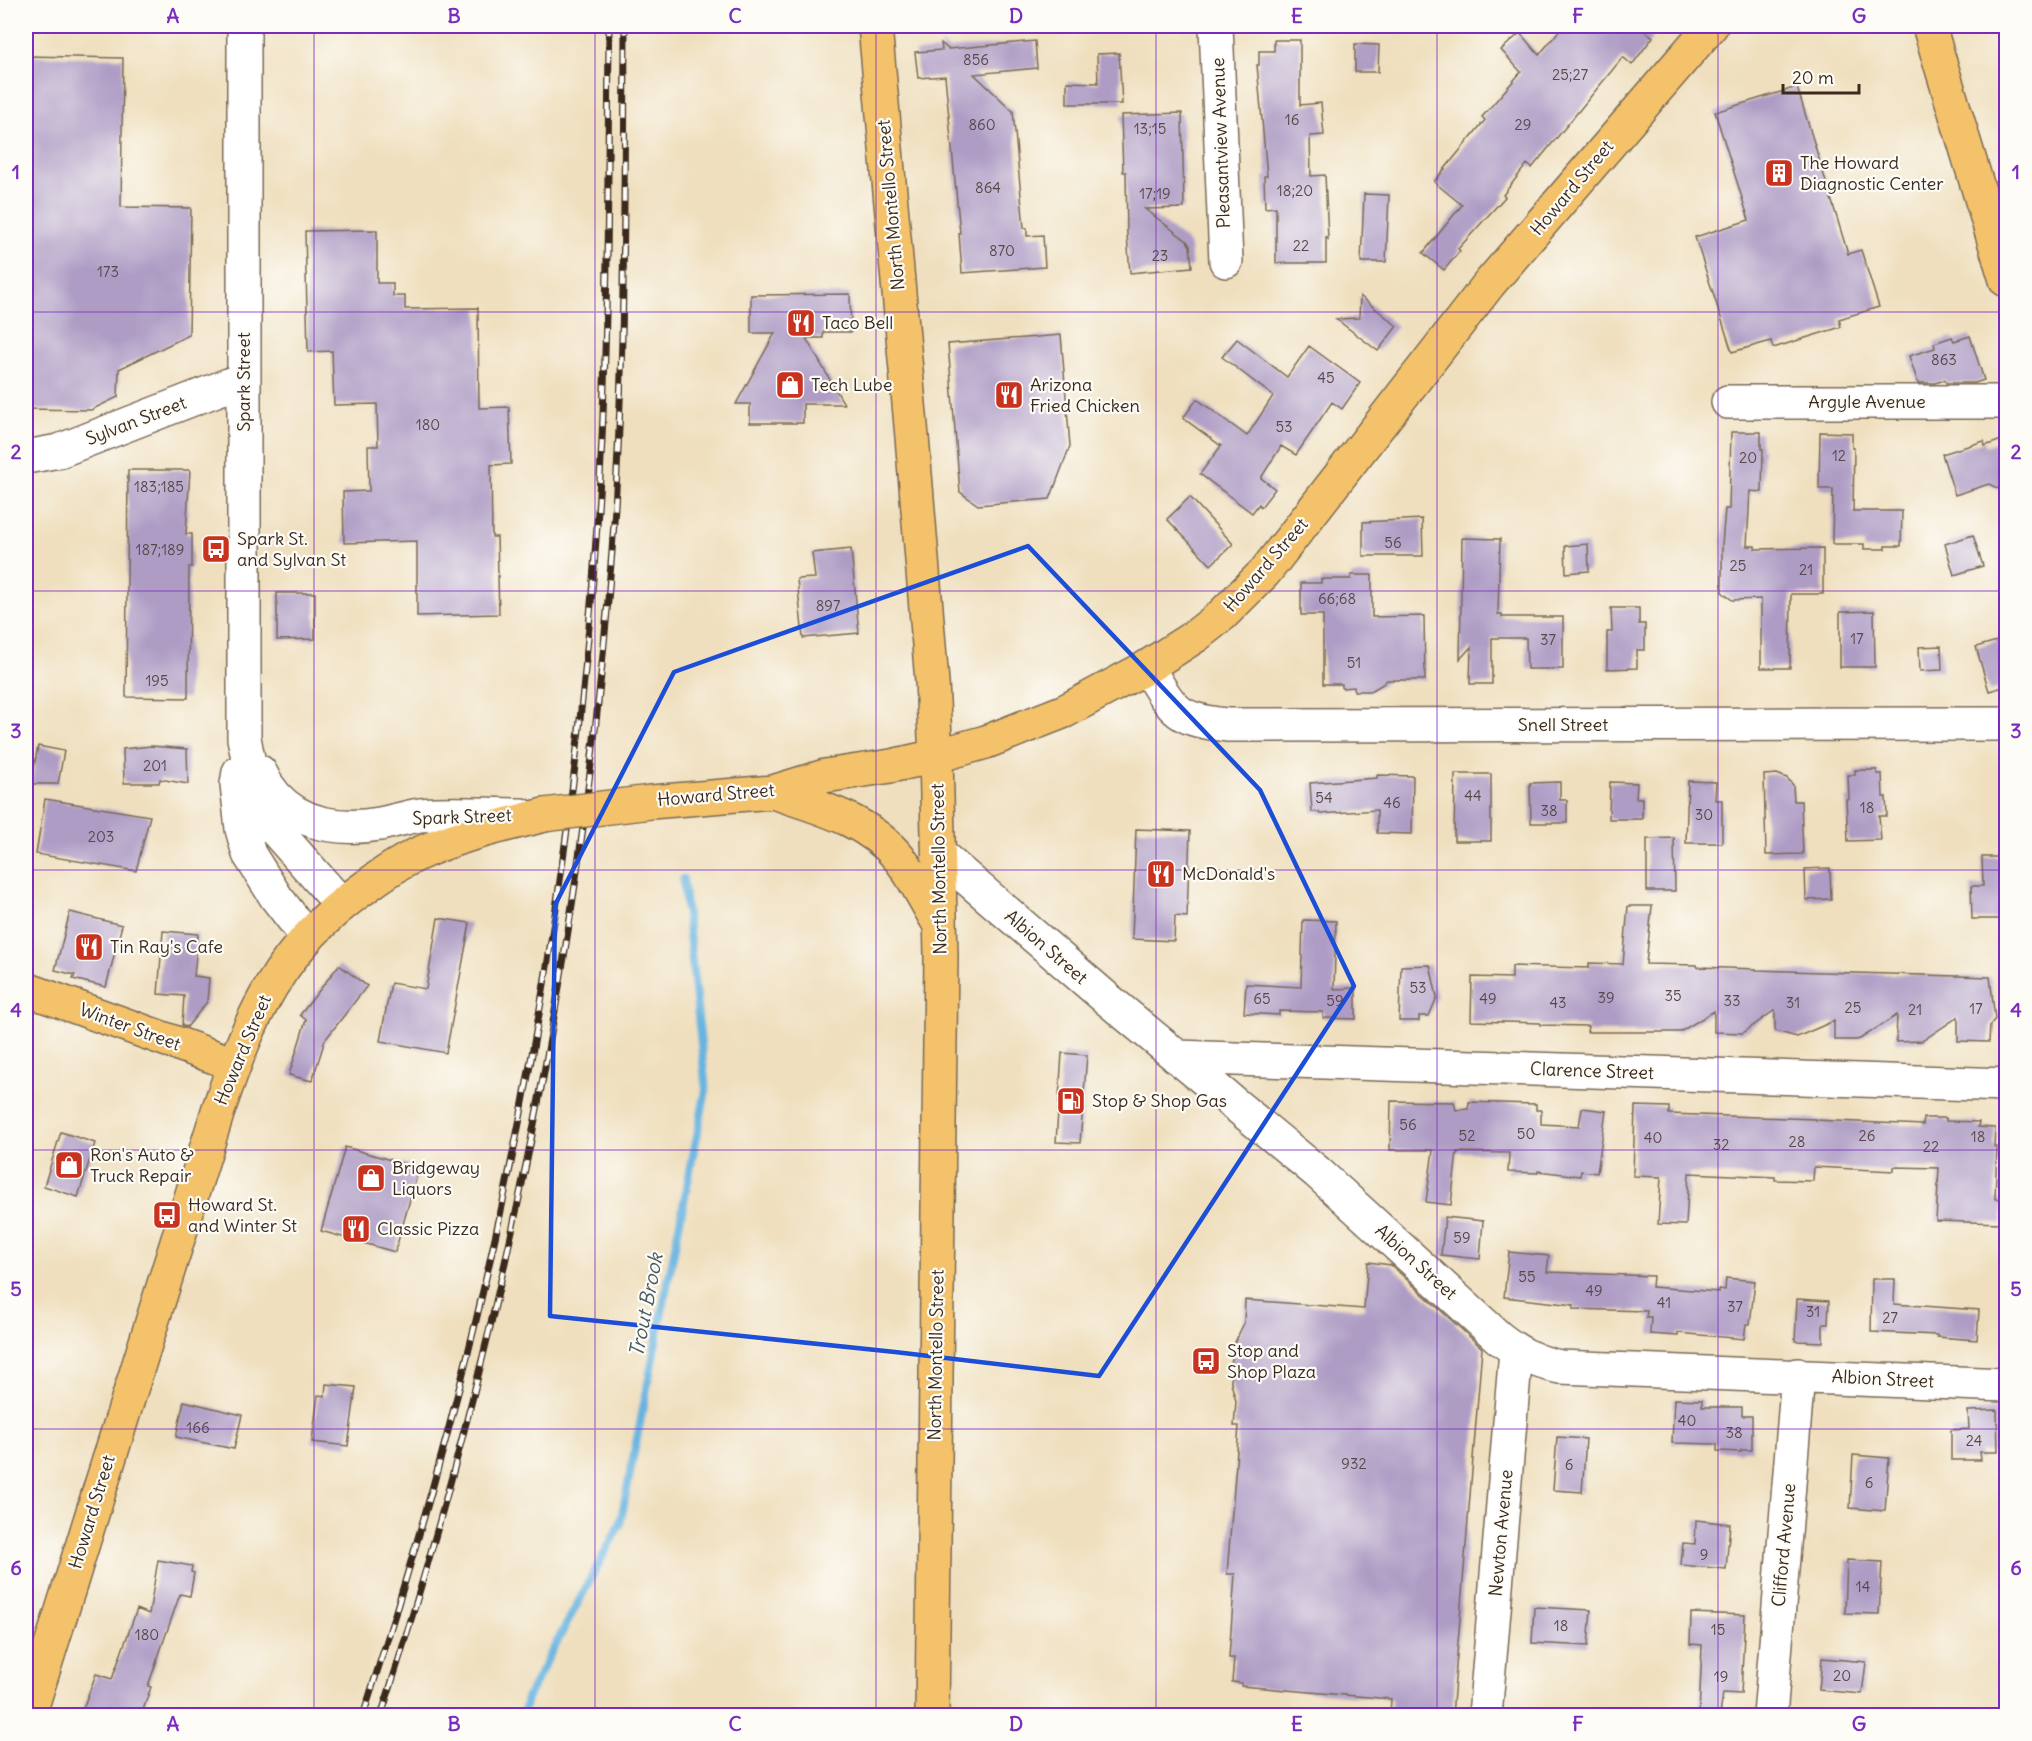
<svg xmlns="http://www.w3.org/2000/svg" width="2032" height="1741" viewBox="0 0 2032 1741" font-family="Delius,sans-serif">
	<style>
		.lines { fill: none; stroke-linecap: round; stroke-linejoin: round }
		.stream { stroke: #67b4e0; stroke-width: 8 }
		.building { fill: #ae9cc5 }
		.minor-casing { stroke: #7a6956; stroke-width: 36 }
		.major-casing { stroke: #7a6956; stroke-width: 36 }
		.minor { stroke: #fff; stroke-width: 33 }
		.major { stroke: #f4c26a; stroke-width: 33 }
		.rail-casing { stroke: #3b2a1e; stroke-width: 7 }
		.rail { stroke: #fdfcf7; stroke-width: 4.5; stroke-dasharray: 14; stroke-linecap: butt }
		.major-bridge-casing { stroke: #7a6956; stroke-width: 36; stroke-linecap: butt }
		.major-bridge { stroke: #f4c26a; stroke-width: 33 }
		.marked { fill: none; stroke: #1d4ed8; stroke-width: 4.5; stroke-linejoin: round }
		.grid { fill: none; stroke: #7b2cbf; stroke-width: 1.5; stroke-opacity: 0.55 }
		.labels { text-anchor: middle; stroke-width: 4.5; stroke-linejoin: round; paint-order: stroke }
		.number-label { font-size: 15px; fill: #584648 }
		.street-label { font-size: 18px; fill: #3b2a1e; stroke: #fdfcf7 }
		.poi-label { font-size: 18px; fill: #3b2a1e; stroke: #fdfcf7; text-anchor: start }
		.water-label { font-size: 20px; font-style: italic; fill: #4a5a62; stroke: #fdfcf7 }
		.neatline { fill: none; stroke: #7b2cbf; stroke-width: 2 }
		.grid-label { font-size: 20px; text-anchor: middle; font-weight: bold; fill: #7b2cbf }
	</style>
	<rect width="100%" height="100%" fill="#fdfcf7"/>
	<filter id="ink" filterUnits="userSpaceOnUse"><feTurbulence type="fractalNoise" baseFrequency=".0167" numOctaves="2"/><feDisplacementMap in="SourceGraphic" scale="12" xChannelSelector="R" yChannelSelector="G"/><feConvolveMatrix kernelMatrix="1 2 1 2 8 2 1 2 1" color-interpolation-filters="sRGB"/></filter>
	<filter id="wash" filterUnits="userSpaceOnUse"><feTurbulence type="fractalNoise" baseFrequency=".008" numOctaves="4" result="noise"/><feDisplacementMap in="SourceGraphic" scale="24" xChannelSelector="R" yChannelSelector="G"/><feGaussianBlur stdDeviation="1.35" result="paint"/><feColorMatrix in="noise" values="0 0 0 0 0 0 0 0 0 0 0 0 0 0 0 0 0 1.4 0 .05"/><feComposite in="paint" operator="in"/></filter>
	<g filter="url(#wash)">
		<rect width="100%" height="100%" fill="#efdfbe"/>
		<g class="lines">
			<path class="stream" d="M523,1716L527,1698L620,1524L706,1090L683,879"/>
		</g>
		<g id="blocks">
			<path class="building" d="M1563,26H1638L1653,37L1632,65L1623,57L1532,168L1527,164L1503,195L1505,197L1458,249L1460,251L1444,270L1423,253L1462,205L1434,182L1485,120L1482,117L1521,72L1501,50L1520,33L1539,55Z
				M1274,40H1300V105L1321,103L1324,135L1310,136L1311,176L1325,175L1328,239L1326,237V263H1276V207L1265,208L1264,176H1267L1257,65H1259V51H1274Z
				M1035,41L1037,68L974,74L1013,111L1024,228H1027V236L1043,235L1045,267L962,273L959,233H960L945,76L918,78L915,52L942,50L941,43L948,49Z
				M1355,44L1379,45L1378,72H1355Z
				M1119,53L1122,104H1067V82L1098,83L1097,54Z
				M26,56L123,58L121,207L191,208L189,335L119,369L118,397L91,410L26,409Z
				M1797,87L1848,254L1861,250L1879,307L1839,319L1841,327L1773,348L1771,341L1732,352L1695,237L1749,220L1715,112Z
				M1182,113L1184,208L1145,209L1187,241L1190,246L1192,267L1130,273L1127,235L1126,172H1123L1121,115Z
				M1364,194L1389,195L1386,262H1361Z
				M377,230V283H393V296H405V309L478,308L479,408L509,407L511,464L491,465L492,537H497L499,614L417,616V541L344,543L343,492L369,491L368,446H378L377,404L334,405L332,351L308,352L305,231Z
				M850,294L851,332H823V338H806L844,404H803V423H750V404H736L775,333H751V295Z
				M1360,296L1397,326L1378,351L1336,319L1359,318Z
				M1061,335L1070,446L1050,499L978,505L960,492L948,344Z
				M1970,336L1984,380L1975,383H1946L1945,380L1935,383H1918L1909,356L1935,348L1934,343L1952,337L1954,341Z
				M1237,339L1287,377L1309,346L1360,383L1342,409L1332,402L1296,455L1281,446L1261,478L1275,489L1261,507L1259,504L1252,513L1200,474L1221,446L1183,418L1197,399L1247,436L1273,396L1222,357Z
				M1731,432H1761V449H1763L1762,492L1750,491L1747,546H1755V549L1823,548V594H1791L1790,668H1761V599L1732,600L1722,592V545L1725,509H1729Z
				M1820,432L1852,433V448H1854L1853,511H1902L1901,546H1885V549H1864V544H1832L1833,489H1819Z
				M2007,438V478L2004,479L1999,489L1989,484L1955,495L1942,454L1984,441L1985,446Z
				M128,470H190L186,534H192V567H189L188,698L126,697Z
				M1190,497L1233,544L1211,565L1167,519Z
				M1422,519L1423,556H1363V522Z
				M1973,535L1983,566L1954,575L1945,544Z
				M1462,538L1500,539L1498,614H1502V617H1563V669H1527L1526,638H1492V684H1470L1471,647L1460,659Z
				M1588,544L1589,571L1566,573L1565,546Z
				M851,549L859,633L803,638L797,579L815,578L812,553Z
				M1351,575H1372V617L1424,616L1425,680H1387L1383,684L1371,691H1354V687L1342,688V684H1323V615H1301V583H1321V579H1351Z
				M277,593H315V639L277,640Z
				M1611,608H1639V624H1645V650H1637V668L1607,669V632H1612Z
				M1874,611L1875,667H1840V612Z
				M2007,638V686L1989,691L1976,647Z
				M1941,646L1942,670L1920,671L1919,647Z
				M38,746L64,751L58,784H31Z
				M151,746L187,749L188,784L160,779L159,783H124L123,749Z
				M1855,770H1877V774H1882L1883,797H1886L1887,816H1879L1881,840L1848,841L1846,799H1849L1848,775H1855Z
				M1455,774H1491V841H1454Z
				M1777,774L1787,778L1793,785L1794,801H1801L1803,854L1766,855L1764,775Z
				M1377,775L1413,776L1412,834L1377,833V810L1320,814L1319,812H1312L1310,783L1377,778Z
				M1688,781L1716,782L1715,800H1722V843H1686Z
				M1560,782V800H1567V823H1531L1530,783Z
				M1610,782L1637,783L1636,798H1642V819H1609Z
				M45,799L150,816L136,871L36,854Z
				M1136,829L1190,831L1187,917L1175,916L1174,941L1132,939Z
				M1674,838L1675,891H1647V839Z
				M1982,857H2007V919H1972L1971,886H1983Z
				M1830,868L1831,899L1806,900L1805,869Z
				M1628,906H1652L1646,964L1697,965V967L1756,969V970L1990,977L1995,1019L1990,1025L1989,1042L1958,1041V1017L1922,1041L1896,1042L1897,1015L1860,1039L1856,1040H1834V1021L1797,1037L1775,1031V1010L1743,1033L1714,1032V1011L1680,1032H1587L1588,1026L1540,1025V1023L1471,1021L1472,977L1512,978V966L1589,968V963L1623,964Z
				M70,912L122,925L106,987L73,979L75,975L55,970Z
				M438,918L470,923L446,1053L380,1041L391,983L426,989Z
				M1303,920L1336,921L1334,989L1356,988V1019L1323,1018V1012L1279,1011V1015L1244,1013L1246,984L1301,987Z
				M163,931L198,934L194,976L209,978L207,1002L187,1027L182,1025L184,996L158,994Z
				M339,965L367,986L325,1040L312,1081L289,1075L306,1020L300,1015Z
				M1430,965L1437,997L1429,1016H1419V1021H1399L1401,966Z
				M1062,1053L1087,1055L1080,1143L1056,1142Z
				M1391,1101L1454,1102L1456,1110L1468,1109L1469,1102L1536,1104V1110H1541V1124L1579,1126L1582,1108L1606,1111L1597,1173L1581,1171L1580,1176L1538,1171V1173L1508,1172L1509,1153L1457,1152L1451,1205L1426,1202L1433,1150H1390Z
				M1635,1106L1669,1107V1114L1815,1119V1120L1923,1125L1924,1118H1946V1121L1979,1122L1978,1127L1995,1128L1994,1147H1997L1995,1199H2002V1223L1936,1221L1939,1168L1894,1167V1171L1814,1167L1813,1181L1775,1180V1177L1689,1173L1686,1225L1658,1224L1661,1177L1633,1176Z
				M61,1132L95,1143L78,1197L44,1186Z
				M345,1147L419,1168L395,1252L321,1231Z
				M1445,1217L1483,1221L1480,1259L1441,1255Z
				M1509,1252L1549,1256L1547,1272L1653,1276L1652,1287L1719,1292V1289L1725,1290L1726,1278L1755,1281L1750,1324H1746L1744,1339L1678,1333V1336L1650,1334L1651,1317H1646L1647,1311L1573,1309L1574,1305L1504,1297Z
				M1368,1262L1391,1265L1482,1348L1452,1716H1390L1391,1699L1241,1686V1683L1232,1682L1234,1658H1229L1235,1574H1227L1239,1426H1234L1236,1401L1231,1383V1364L1235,1342L1244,1323L1245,1300L1364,1309Z
				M1872,1279H1895L1894,1304L1979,1310L1977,1340L1937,1337V1335L1871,1332Z
				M1797,1299L1829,1301L1828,1324H1823V1342L1795,1341Z
				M326,1384L356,1387L348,1446L312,1442L318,1395L325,1396Z
				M1674,1399L1702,1400V1407H1742V1416H1752V1450H1741V1452L1717,1451V1444L1672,1443Z
				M184,1401L242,1415L234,1449L176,1437Z
				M1997,1410L1998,1452H1980L1981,1460H1951V1430L1969,1429L1968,1411Z
				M1557,1437L1586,1439L1582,1492L1553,1490Z
				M1853,1455L1889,1458L1885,1511L1850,1508Z
				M1696,1520L1730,1524L1726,1569L1681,1565L1683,1543L1695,1544Z
				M158,1560L192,1566L191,1572L194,1573L190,1596L180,1594L148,1686L151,1687L141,1716H95L82,1711L96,1674L112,1679L137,1609L149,1614Z
				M1847,1560L1882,1562L1879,1614L1845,1613Z
				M1534,1607L1591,1610L1588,1646L1532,1643Z
				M1691,1613L1745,1615L1741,1694L1723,1693L1720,1716H1699L1702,1645L1690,1644Z
				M1822,1658L1866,1662L1862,1694L1819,1690Z"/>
		</g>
	</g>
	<g filter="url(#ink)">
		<use href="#blocks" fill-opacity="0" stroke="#7a6956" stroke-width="1.5"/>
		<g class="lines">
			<g class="minor-casing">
				<path id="minor" d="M244,26V738L255,794L269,823L341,904
					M1216,26L1226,261
					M1728,402H2006
					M26,457L59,451L244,379
					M1147,667C1173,710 1175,720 1228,725L2006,724
					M239,772L237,784L242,829L249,854L276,897L307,937
					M260,772C283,822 330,832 380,824C394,821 407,817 420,815C452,812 489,815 521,815
					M939,854L1106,998L1317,1172L1498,1337C1518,1353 1535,1362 1560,1367L2006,1385
					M1177,1057L2006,1085
					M1485,1716L1516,1351
					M1770,1716L1798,1375"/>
			</g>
			<g class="major-casing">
				<path id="major" d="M875,26L912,437L932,682L936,756L941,956L932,1716
					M1929,26L2006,280
					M773,792C818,807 867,819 899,858C914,876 927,905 940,925
					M651,802L773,792L825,776L891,766L936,756L986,742L1065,711L1147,667L1197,635L1222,615L1265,572L1489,284L1711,26
					M26,989L234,1064
					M29,1716L218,1111C250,1016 280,947 364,888C381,875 399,863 418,854C458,835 502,826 544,815"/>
			</g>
			<use href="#minor" class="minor"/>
			<use href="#major" class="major"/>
			<g class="rail-casing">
				<path id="rail" d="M363,1716C387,1641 410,1567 431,1493C498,1255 546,1011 575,766C587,658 597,548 602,439C608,302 608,163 609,26
					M381,1716C503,1337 582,947 612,551C625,376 624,201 625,26"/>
			</g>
			<use href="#rail" class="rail"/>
			<g class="major-bridge-casing">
				<path id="major-bridge" d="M544,815L651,802"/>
			</g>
			<use href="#major-bridge" class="major-bridge"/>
		</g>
	</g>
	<path class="marked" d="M1028,546L1260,790L1354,986L1099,1376L895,1352L550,1316L555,905L674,672Z"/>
	<path class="grid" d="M314,26V1716M595,26V1716M876,26V1716M1156,26V1716M1437,26V1716M1718,26V1716M26,312H2006M26,591H2006M26,870H2006M26,1150H2006M26,1429H2006"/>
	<defs>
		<g id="building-square" transform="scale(1.5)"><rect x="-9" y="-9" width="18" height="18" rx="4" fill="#c8321e" stroke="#fdfcf7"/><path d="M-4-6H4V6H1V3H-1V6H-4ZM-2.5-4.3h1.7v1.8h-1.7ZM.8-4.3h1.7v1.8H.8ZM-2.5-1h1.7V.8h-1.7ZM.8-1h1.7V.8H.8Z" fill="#fff"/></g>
		<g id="restaurant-square" transform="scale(1.5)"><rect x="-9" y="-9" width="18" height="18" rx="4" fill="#c8321e" stroke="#fdfcf7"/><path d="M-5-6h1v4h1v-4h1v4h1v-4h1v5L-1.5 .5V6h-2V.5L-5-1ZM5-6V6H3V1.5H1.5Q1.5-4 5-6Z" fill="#fff"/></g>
		<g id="shop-square" transform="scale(1.5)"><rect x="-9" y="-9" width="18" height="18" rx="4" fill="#c8321e" stroke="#fdfcf7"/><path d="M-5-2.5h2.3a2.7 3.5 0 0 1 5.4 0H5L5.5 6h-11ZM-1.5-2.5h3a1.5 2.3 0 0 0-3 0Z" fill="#fff"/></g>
		<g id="bus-square" transform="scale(1.5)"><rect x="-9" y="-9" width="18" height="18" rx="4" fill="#c8321e" stroke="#fdfcf7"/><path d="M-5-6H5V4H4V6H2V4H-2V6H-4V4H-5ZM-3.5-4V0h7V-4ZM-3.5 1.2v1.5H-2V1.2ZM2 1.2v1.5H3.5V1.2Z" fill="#fff"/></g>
		<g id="fuel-square" transform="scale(1.5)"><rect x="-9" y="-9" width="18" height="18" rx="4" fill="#c8321e" stroke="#fdfcf7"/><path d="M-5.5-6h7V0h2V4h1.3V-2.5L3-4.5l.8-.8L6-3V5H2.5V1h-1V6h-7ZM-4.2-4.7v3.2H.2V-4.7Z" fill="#fff"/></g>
	</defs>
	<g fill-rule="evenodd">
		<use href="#building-square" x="1779" y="173"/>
		<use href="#restaurant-square" x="801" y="323"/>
		<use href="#shop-square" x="790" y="385"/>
		<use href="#restaurant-square" x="1009" y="395"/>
		<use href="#bus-square" x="216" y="549"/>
		<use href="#restaurant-square" x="1161" y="874"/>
		<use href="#restaurant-square" x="89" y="947"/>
		<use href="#fuel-square" x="1071" y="1101"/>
		<use href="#shop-square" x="69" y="1165"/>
		<use href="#shop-square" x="371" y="1178"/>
		<use href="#bus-square" x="167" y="1215"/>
		<use href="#restaurant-square" x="356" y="1229"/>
		<use href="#bus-square" x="1206" y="1361"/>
	</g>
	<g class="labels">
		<g class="number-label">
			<text x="976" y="65">856</text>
			<text x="1570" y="80">25;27</text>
			<text x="1292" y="125">16</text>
			<text x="982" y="130">860</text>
			<text x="1523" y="130">29</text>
			<text x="1150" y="134">13;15</text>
			<text x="988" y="193">864</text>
			<text x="1295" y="196">18;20</text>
			<text x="1155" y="199">17;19</text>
			<text x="1301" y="251">22</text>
			<text x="1002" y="256">870</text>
			<text x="1160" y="261">23</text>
			<text x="108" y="277">173</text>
			<text x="1944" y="365">863</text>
			<text x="1326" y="383">45</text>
			<text x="428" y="430">180</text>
			<text x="1284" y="432">53</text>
			<text x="1839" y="461">12</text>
			<text x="1748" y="463">20</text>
			<text x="159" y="492">183;185</text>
			<text x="1393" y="548">56</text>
			<text x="160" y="555">187;189</text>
			<text x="1738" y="571">25</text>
			<text x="1806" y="575">21</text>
			<text x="1337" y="604">66;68</text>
			<text x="828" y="611">897</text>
			<text x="1857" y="644">17</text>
			<text x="1548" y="645">37</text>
			<text x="1354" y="668">51</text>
			<text x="157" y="686">195</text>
			<text x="155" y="771">201</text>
			<text x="1473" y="801">44</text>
			<text x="1324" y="803">54</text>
			<text x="1392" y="808">46</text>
			<text x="1867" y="813">18</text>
			<text x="1549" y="816">38</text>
			<text x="1704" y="820">30</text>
			<text x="101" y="842">203</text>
			<text x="1418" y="993">53</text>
			<text x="1673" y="1001">35</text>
			<text x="1606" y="1003">39</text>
			<text x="1262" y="1004">65</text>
			<text x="1488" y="1004">49</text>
			<text x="1335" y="1006">59</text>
			<text x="1732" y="1006">33</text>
			<text x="1558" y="1008">43</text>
			<text x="1793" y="1008">31</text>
			<text x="1853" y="1013">25</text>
			<text x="1976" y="1014">17</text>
			<text x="1915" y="1015">21</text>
			<text x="1408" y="1130">56</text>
			<text x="1526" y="1139">50</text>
			<text x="1467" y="1141">52</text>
			<text x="1867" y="1141">26</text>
			<text x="1978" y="1142">18</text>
			<text x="1653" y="1143">40</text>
			<text x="1797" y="1147">28</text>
			<text x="1721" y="1150">32</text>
			<text x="1931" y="1152">22</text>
			<text x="1462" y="1243">59</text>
			<text x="1527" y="1282">55</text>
			<text x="1594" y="1296">49</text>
			<text x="1664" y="1308">41</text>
			<text x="1735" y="1312">37</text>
			<text x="1813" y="1317">31</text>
			<text x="1890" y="1323">27</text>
			<text x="1687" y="1426">40</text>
			<text x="198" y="1433">166</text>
			<text x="1734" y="1438">38</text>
			<text x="1974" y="1446">24</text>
			<text x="1354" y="1469">932</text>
			<text x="1569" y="1470">6</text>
			<text x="1869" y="1488">6</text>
			<text x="1704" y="1560">9</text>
			<text x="1863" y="1592">14</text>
			<text x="1561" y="1631">18</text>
			<text x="1718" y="1635">15</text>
			<text x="147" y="1640">180</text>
			<text x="1842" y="1681">20</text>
			<text x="1721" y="1682">19</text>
		</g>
		<g class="street-label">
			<text transform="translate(1221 143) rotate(-92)" y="6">Pleasantview Avenue</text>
			<text transform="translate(1572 188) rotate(-50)" y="6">Howard Street</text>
			<text transform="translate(891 205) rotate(-95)" y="6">North Montello Street</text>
			<text transform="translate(244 382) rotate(-90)" y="6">Spark Street</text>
			<text x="1867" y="408">Argyle Avenue</text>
			<text transform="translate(136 421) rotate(-21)" y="6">Sylvan Street</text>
			<text transform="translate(1266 565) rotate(-49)" y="6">Howard Street</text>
			<text x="1563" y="731">Snell Street</text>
			<text transform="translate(716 795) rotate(-5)" y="6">Howard Street</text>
			<text transform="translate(462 817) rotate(-2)" y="6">Spark Street</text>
			<text transform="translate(939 869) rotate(-91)" y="6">North Montello Street</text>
			<text transform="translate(1046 947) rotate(41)" y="6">Albion Street</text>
			<text transform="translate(130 1027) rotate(20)" y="6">Winter Street</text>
			<text transform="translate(243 1050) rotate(-67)" y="6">Howard Street</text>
			<text transform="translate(1592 1071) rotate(2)" y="6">Clarence Street</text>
			<text transform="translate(1416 1262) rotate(42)" y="6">Albion Street</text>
			<text transform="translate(936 1355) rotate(-89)" y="6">North Montello Street</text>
			<text transform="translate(1883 1379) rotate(3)" y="6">Albion Street</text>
			<text transform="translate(92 1512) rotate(-73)" y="6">Howard Street</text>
			<text transform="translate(1501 1533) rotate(-85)" y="6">Newton Avenue</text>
			<text transform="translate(1784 1545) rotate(-85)" y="6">Clifford Avenue</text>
		</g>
		<g class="poi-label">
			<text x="1800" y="169">The Howard<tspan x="1800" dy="21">Diagnostic Center</tspan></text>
			<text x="822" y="329">Taco Bell</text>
			<text x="811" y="391">Tech Lube</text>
			<text x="1030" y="391">Arizona<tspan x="1030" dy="21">Fried Chicken</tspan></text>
			<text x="237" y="545">Spark St.<tspan x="237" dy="21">and Sylvan St</tspan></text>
			<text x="1182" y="880">McDonald's</text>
			<text x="110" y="953">Tin Ray's Cafe</text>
			<text x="1092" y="1107">Stop &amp; Shop Gas</text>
			<text x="90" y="1161">Ron's Auto &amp;<tspan x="90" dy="21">Truck Repair</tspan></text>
			<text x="392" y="1174">Bridgeway<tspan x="392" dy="21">Liquors</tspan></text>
			<text x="188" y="1211">Howard St.<tspan x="188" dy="21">and Winter St</tspan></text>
			<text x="377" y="1235">Classic Pizza</text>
			<text x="1227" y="1357">Stop and<tspan x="1227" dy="21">Shop Plaza</tspan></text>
		</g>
		<g class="water-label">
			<text transform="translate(646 1305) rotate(-79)" y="7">Trout Brook</text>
		</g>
	</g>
	<rect width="2032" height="1741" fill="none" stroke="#fdfcf7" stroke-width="66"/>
	<path d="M1783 84v9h76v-9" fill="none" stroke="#3b2a1e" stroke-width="3"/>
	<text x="1792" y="84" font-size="18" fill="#3b2a1e" stroke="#fdfcf7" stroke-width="4.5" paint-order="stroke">20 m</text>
	<rect x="33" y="33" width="1966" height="1675" class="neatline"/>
	<g class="grid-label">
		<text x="173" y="23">A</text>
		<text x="454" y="23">B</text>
		<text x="735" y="23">C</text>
		<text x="1016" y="23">D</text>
		<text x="1297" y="23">E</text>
		<text x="1578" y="23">F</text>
		<text x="1859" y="23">G</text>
		<text x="16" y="179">1</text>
		<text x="2016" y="179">1</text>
		<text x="16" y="459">2</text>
		<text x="2016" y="459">2</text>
		<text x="16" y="738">3</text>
		<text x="2016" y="738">3</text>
		<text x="16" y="1017">4</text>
		<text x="2016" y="1017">4</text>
		<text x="16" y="1296">5</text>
		<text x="2016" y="1296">5</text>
		<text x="16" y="1575">6</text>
		<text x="2016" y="1575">6</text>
		<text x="173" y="1731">A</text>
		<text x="454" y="1731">B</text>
		<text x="735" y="1731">C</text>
		<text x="1016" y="1731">D</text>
		<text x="1297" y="1731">E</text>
		<text x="1578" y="1731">F</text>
		<text x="1859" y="1731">G</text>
	</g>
</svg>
